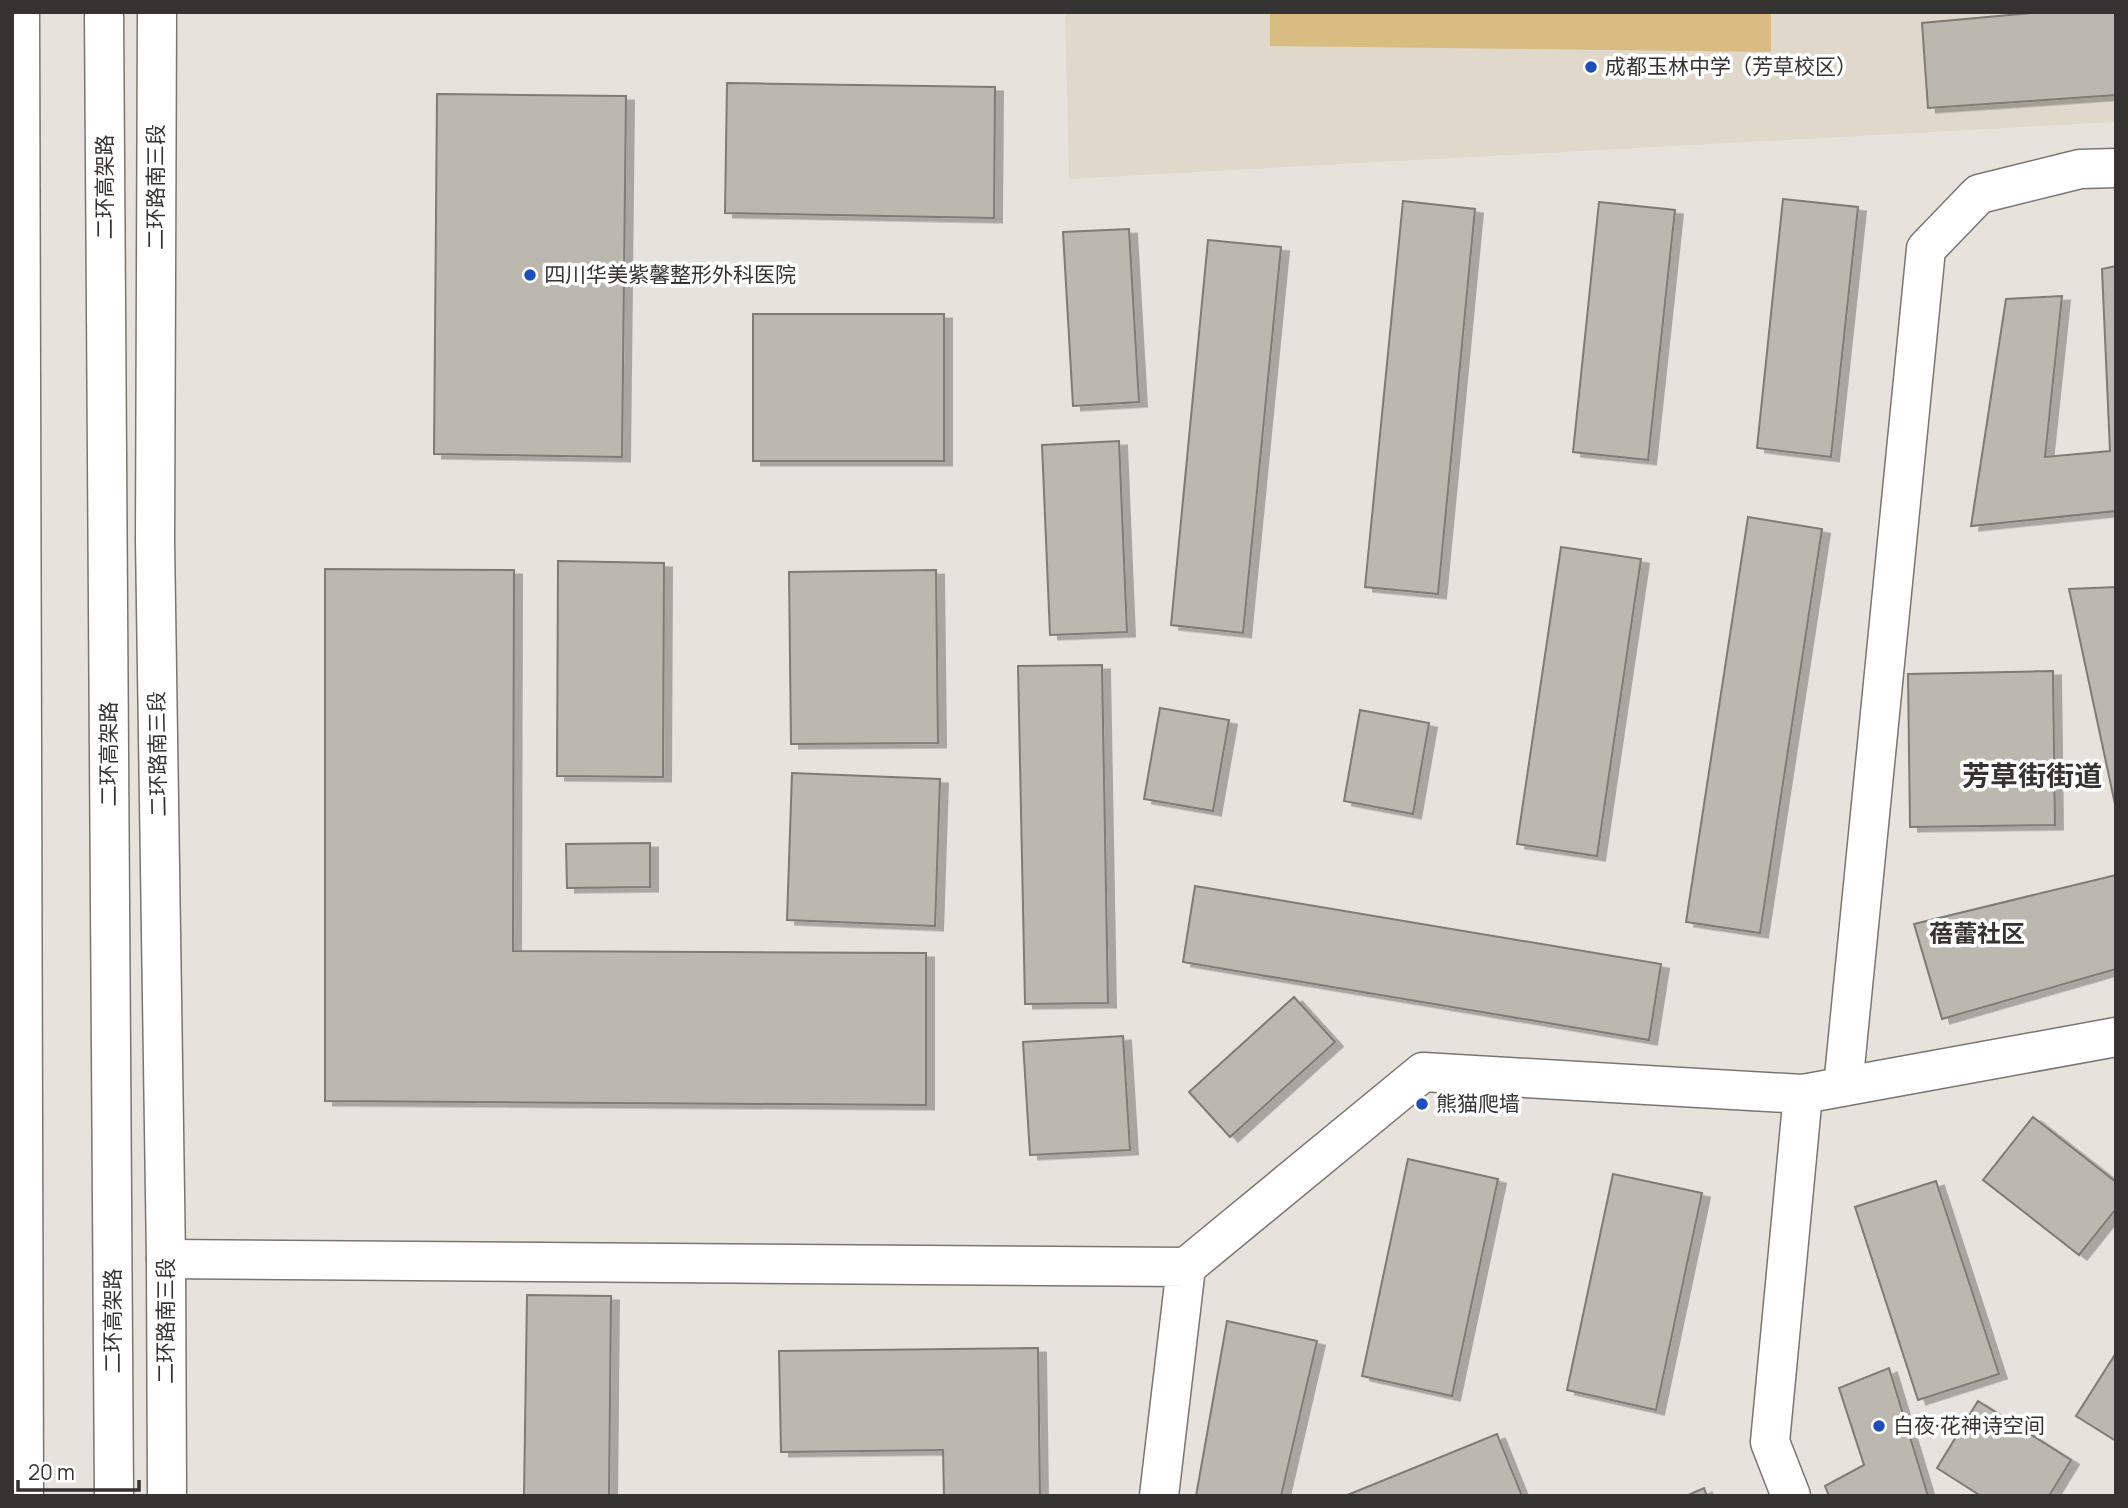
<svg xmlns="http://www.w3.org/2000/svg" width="2128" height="1508" viewBox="0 0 2128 1508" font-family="Manrope,'Noto Sans SC',sans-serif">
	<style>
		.built { fill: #e0d9cb }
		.green { fill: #d9bc82 }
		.building { fill: #bcb8b0; stroke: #7e7b74; stroke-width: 2; filter: url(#shadow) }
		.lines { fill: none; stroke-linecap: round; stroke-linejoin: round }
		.street-casing { stroke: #7a766f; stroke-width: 41 }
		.secondary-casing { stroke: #7a766f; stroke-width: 41 }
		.highway-casing { stroke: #7a766f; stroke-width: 41 }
		.street { stroke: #fff; stroke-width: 38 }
		.secondary { stroke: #fff; stroke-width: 38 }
		.highway { stroke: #fff; stroke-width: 38 }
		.highway-bridge-casing { stroke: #7a766f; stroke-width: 41; stroke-linecap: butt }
		.highway-bridge { stroke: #fff; stroke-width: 38 }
		.poi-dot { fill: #1f4ebb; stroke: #fff; stroke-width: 2.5 }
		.labels { text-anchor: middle; stroke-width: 7; stroke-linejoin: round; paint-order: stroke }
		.poi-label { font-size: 21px; fill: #353331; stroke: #fff; text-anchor: start }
		.street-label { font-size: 21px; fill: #353331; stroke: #fff }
		.quarter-label { font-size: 24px; font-weight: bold; fill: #353331; stroke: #fff }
		.district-label { font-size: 28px; font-weight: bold; fill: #353331; stroke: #fff }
	</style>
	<defs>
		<filter id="shadow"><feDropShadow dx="8" dy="4.5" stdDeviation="0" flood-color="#0004"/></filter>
	</defs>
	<rect width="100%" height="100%" fill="#e7e3dc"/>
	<path class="built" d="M1065,12H2116V122L1069,179Z"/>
	<path class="green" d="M1270,12H1771V52L1270,46Z"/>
	<path class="building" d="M2041,12H2116V95L1928,108L1922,23Z
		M727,83L995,87L994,218L725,213Z
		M437,94L626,96L622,457L434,454Z
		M1783,199L1858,207L1831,457L1757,448Z
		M1403,201L1475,209L1438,594L1365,587Z
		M1599,202L1675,210L1648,460L1573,452Z
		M1129,229L1139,402L1073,406L1063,232Z
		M1208,240L1281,247L1243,633L1171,625Z
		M2116,266V511L1971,526L2006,299L2062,296L2045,457L2110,451L2102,269Z
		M753,314H944V461H753Z
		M1119,441L1127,632L1050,635L1042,445Z
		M1748,517L1822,529L1760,933L1686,922Z
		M1561,547L1641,559L1597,856L1517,844Z
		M558,561L664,563L663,777L557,776Z
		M325,569L514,570L513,951L926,953V1105L325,1101Z
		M936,570L938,743L791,744L789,572Z
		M2116,587V809L2069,589Z
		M1102,665L1108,1003L1025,1004L1018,666Z
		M2053,671L2055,825L1910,827L1908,674Z
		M1160,708L1229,720L1213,811L1144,799Z
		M1360,710L1429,723L1413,814L1344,801Z
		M792,773L940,779L935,926L787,920Z
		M650,843V887L567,888L566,844Z
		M2116,875V969L1942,1019L1914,924Z
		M1195,886L1661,964L1649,1040L1183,962Z
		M1294,997L1335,1042L1230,1137L1189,1092Z
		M1123,1036L1130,1150L1030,1155L1023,1042Z
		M2033,1117L2116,1182V1209L2079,1255L1983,1180Z
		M1408,1159L1498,1179L1452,1396L1362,1376Z
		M1613,1174L1702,1193L1656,1410L1567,1390Z
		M1936,1181L1999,1374L1918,1400L1855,1207Z
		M527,1295L611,1296L609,1496H524Z
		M1227,1321L1317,1341L1281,1496H1196Z
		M1038,1348L1040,1496H944L943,1450L781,1452L779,1351Z
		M2116,1353V1441L2076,1416Z
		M1889,1368L1928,1496H1829L1825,1486L1864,1465L1839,1388Z
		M1978,1401L2071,1460L2049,1496H1981L1937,1468Z
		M1497,1434L1522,1496H1345Z
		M1704,1488L1707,1496H1686Z"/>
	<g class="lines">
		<g class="street-casing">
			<path id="street" d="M1843,1087L1926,249L1979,194L2080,169L2116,168
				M166,1259L1186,1267L1423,1072L1803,1094L2116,1037
				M1159,1496L1186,1267
				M1791,1496L1770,1442L1803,1094"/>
		</g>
		<g class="secondary-casing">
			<path id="secondary" d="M157,12L155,540L166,1259L167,1496"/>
		</g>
		<g class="highway-casing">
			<path id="highway" d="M104,12L114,1496"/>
		</g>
		<use href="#street" class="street"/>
		<use href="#secondary" class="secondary"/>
		<use href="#highway" class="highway"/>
		<g class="highway-bridge-casing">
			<path id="highway-bridge" d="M20,12L24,1496"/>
		</g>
		<use href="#highway-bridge" class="highway-bridge"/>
	</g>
	<g class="poi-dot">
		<circle cx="1591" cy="67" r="7"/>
		<circle cx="530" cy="275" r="7"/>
		<circle cx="1422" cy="1104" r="7"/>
		<circle cx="1879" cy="1426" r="7"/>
	</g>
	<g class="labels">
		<g class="poi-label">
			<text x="1605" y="74">成都玉林中学（芳草校区）</text>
			<text x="544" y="282">四川华美紫馨整形外科医院</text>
			<text x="1436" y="1111">熊猫爬墙</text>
			<text x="1893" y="1433">白夜·花神诗空间</text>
		</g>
		<g class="street-label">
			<text transform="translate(105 187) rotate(-90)" y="7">二环高架路</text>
			<text transform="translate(156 187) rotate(-90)" y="7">二环路南三段</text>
			<text transform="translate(109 754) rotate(-90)" y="7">二环高架路</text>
			<text transform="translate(158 754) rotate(-91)" y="7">二环路南三段</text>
			<text transform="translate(113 1321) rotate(-90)" y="7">二环高架路</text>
			<text transform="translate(166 1321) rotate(-90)" y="7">二环路南三段</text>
		</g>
		<g class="quarter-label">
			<text x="1977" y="942">蓓蕾社区</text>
		</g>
		<g class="district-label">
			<text x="2032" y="786">芳草街街道</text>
		</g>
	</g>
	<rect width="2128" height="1508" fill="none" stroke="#353331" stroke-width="28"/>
	<path d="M18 1480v10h121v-10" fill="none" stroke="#353331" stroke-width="3.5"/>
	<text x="28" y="1480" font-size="21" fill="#353331" stroke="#ffffff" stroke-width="5" paint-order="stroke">20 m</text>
</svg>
